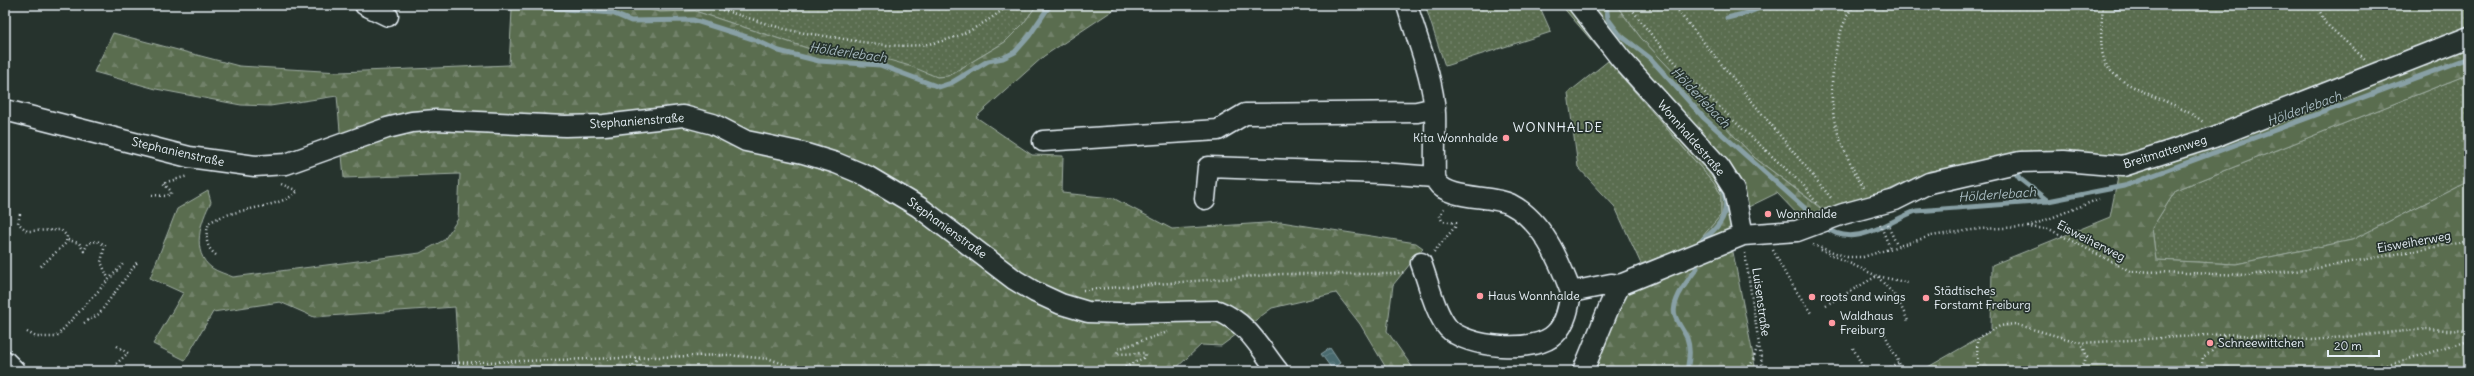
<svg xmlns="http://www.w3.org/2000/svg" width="2474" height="376" viewBox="0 0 2474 376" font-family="Delius,sans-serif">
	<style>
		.green { fill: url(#green-dots); stroke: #a1afa4 }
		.forest { fill: url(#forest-firs); stroke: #a1afa4 }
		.water { fill: url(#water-waves); stroke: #88a0a5 }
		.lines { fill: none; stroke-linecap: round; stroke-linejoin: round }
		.stream { stroke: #88a0a5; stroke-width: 5 }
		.minor-casing { stroke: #e8f1f8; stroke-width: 23 }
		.path { stroke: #e8f1f8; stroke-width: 2.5; stroke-dasharray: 1 3; stroke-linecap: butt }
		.minor { stroke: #26332d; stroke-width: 20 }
		.poi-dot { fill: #ff9aa2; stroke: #26332d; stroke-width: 1.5 }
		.labels { text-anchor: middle; stroke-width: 3.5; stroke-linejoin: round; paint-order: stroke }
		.street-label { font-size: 12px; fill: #e8f1f8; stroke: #26332d }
		.poi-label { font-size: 12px; fill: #e8f1f8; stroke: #26332d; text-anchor: start }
		.water-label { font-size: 13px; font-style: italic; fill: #a8bbc1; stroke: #26332d }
		.neighbourhood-label { font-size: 13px; letter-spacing: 1px; fill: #e8f1f8; stroke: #26332d }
	</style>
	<defs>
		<pattern id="green-dots" width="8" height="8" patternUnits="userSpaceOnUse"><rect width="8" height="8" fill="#5a6d50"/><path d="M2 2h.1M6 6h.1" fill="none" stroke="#72826a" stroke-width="1.8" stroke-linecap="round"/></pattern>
		<pattern id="forest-firs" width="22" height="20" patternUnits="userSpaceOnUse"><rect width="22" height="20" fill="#5a6d50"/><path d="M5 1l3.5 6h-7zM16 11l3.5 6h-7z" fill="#72826a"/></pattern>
		<pattern id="water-waves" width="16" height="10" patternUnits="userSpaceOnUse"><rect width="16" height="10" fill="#486a6e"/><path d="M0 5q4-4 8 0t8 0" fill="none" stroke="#628083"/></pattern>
	</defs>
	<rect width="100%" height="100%" fill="#26332d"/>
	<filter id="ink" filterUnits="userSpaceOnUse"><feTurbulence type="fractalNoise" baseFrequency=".025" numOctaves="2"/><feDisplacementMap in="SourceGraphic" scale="8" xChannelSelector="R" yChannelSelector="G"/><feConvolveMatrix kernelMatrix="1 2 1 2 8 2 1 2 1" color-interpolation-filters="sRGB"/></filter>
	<g filter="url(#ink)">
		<path class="green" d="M631,5H1037L1023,24L1005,42L948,76L937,77L868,54L819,52L695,11L660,12Z
			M1425,5H1539L1551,32L1445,66Z
			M1616,5H2469V47L2169,163L2121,162L2061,152L1930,171L1832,216L1755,158L1641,38Z
			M1608,61L1714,183L1721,194V215L1697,243L1641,264L1615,207L1578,167L1568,93Z
			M2469,74V181L2352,240L2236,264L2156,260L2152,228L2176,190Z"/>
		<path class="forest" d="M472,5H631L660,12L695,11L819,52L868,54L910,66L937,77L948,76L1005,42L1023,24L1037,5H1121L1044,56L976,117L1032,155L1063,156L1062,193L1113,198L1172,229L1281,222L1416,243L1423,248L1393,285L1387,331L1415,371H1388L1360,324L1336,293L1272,308L1221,346L1201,345L1173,371H421L459,369L455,307L314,317L280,302L213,312L185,360L153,344L183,293L150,278L177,209L208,191L211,202C201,220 190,252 212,268C218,272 226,274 233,277L420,253L444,240L458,219L460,174L344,178L337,96L270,106L241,105L156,89L94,72L113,33L239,66L339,72L509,65L512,10Z
			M1561,5H1616L1641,38L1755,158L1824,211L1802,219L1777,193L1734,214L1728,231L1697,243L1721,215V194L1714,183Z
			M2469,47V74L2176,190L2152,228L2156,260L2236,264L2352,240L2469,181V371H1921L1991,331L1992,265L2110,217L2121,162L2169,163Z
			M1732,247L1756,371H1590L1591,365L1632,282Z"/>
		<path class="water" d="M1330,348L1340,363L1332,369L1321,354Z"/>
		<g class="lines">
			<path class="stream" d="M519,5L612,13L631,21L693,20L753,39L779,51L819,61L880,65L939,87L951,83L988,61L1003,58L1015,52L1029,36L1050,5
				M1606,5L1608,19L1620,35L1650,58L1704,118L1817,219
				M2079,5L2092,8
				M2116,8L2138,5
				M1727,18L1747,13L1768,5
				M2012,168L2020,179L2048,201
				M1824,226C1854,251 1888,221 1916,211L2048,201L2124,186L2469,58
				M1703,239C1722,226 1732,209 1721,186
				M1687,371C1689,360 1691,349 1687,338C1680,323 1669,316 1677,299C1681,288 1690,278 1697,268"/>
			<g class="minor-casing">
				<path id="minor" d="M365,5L388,16
					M1407,5C1417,40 1433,77 1435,113C1436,125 1433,176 1437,182C1448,200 1491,195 1510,204C1542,220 1559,260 1571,292L1611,284L1620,285
					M1579,5L1621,59L1720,168L1734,190L1743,235
					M5,110L189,157L255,166L286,164L387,128L412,122L436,120L565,126L604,125L683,116L713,124L746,141L803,153L836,163L867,176L919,207L1015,280L1035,292L1061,304L1088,312L1119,313L1218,311C1248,323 1259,347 1278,371
					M1043,141L1218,130L1245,114L1417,112L1435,108
					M1205,199L1208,167L1382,173L1434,177
					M1421,263C1428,281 1435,313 1448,328C1466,348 1536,354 1555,334C1566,324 1569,306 1571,292
					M5,361L15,371
					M1583,371L1610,305L1620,285L1743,235L1797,231L1843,214L1895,200L1929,183L2020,162L2064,161L2123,166L2214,137L2469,37"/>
			</g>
			<path class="path" d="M703,5C730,11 755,21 781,28C800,33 820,35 838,38C910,51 949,52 1009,5
				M1629,5C1677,74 1744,129 1804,186L1817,204
				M1673,5L1832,199
				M1854,5C1834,31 1827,91 1835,123C1841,147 1853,168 1864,190
				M2103,5C2102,22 2098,48 2106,64C2119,90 2179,101 2203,122
				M2317,5L2325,23L2365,59
				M152,195L166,196L171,194V191L163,183L188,176
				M20,214L18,223L27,231L61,230L67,236L66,243L39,268
				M1880,224L1890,248
				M1887,224L1897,245
				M2028,227L2099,199
				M68,240L79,243L84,251L88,243L97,241L105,245L101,262L108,278
				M1813,245L1847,257H1863L1931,236L1979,229L2027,227L2049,229L2130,271L2246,275L2306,270L2469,241
				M1773,250L1787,277L1811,313
				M1821,250L1877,276L1909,283
				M1434,252L1455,227L1456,223L1442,221L1440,216L1444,208
				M1745,253L1763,371
				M216,255C205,247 205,235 209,223C233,207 281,209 298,191L281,184
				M1083,290L1281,274H1392L1406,272
				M1826,305L1877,276L1897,298L1908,321
				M84,323L99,314L138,261
				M1883,331L1903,371
				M27,332L36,337H56L123,264
				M117,346L128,353L115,365L118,371
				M1853,348L1865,371
				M451,363L727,355L770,359L802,371
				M451,371L455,363
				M628,371L640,359
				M1118,371L1145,357V353L1117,354L1118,349L1168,332
				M1749,371L1758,345
				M1883,371L1900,362
				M1978,371L1977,341L1981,336L2000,326L2014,324L2082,343L2225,334L2312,340L2427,329L2469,331
				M2078,371L2087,357L2082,343
				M2201,371L2203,357L2212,351L2225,334
				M2368,371L2469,341"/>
			<use href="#minor" class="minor"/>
		</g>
	</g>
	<g class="poi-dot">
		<circle cx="1506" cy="138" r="4"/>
		<circle cx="1768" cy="214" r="4"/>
		<circle cx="1480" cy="296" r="4"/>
		<circle cx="1812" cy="297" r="4"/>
		<circle cx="1926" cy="298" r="4"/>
		<circle cx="1832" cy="323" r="4"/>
		<circle cx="2210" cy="343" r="4"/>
	</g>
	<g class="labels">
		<g class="street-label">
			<text transform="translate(637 121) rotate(-4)" y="4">Stephanienstraße</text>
			<text transform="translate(1691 138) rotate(49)" y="4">Wonnhaldestraße</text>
			<text transform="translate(178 152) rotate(13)" y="4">Stephanienstraße</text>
			<text transform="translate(2165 152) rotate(-17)" y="4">Breitmattenweg</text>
			<text transform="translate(947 228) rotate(36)" y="4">Stephanienstraße</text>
			<text transform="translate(2091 241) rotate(27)" y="4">Eisweiherweg</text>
			<text transform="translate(2414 242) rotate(-10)" y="4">Eisweiherweg</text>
			<text transform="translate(1761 302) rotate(82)" y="4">Luisenstraße</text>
		</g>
		<g class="poi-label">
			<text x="1498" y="142" text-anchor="end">Kita Wonnhalde</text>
			<text x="1776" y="218">Wonnhalde</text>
			<text x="1934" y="295">Städtisches<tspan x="1934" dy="14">Forstamt Freiburg</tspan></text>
			<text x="1488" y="300">Haus Wonnhalde</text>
			<text x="1820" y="301">roots and wings</text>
			<text x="1840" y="320">Waldhaus<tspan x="1840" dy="14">Freiburg</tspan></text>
			<text x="2218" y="347">Schneewittchen</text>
		</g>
		<g class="water-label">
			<text transform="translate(848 52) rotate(8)" y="5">Hölderlebach</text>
			<text transform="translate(1701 97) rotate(46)" y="5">Hölderlebach</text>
			<text transform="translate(2304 108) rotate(-20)" y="5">Hölderlebach</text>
			<text transform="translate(1997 194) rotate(-4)" y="5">Hölderlebach</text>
		</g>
		<g class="neighbourhood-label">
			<text x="1558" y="132">WONNHALDE</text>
		</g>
	</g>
	<rect width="2474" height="376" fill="none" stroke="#26332d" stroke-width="20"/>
	<rect x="10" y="10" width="2454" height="356" fill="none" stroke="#e8f1f8" stroke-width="1.5" filter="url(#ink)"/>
	<path d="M2328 350v6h51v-6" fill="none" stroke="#e8f1f8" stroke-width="2"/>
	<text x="2334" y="350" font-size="12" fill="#e8f1f8" stroke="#26332d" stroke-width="3" paint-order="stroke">20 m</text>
</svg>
